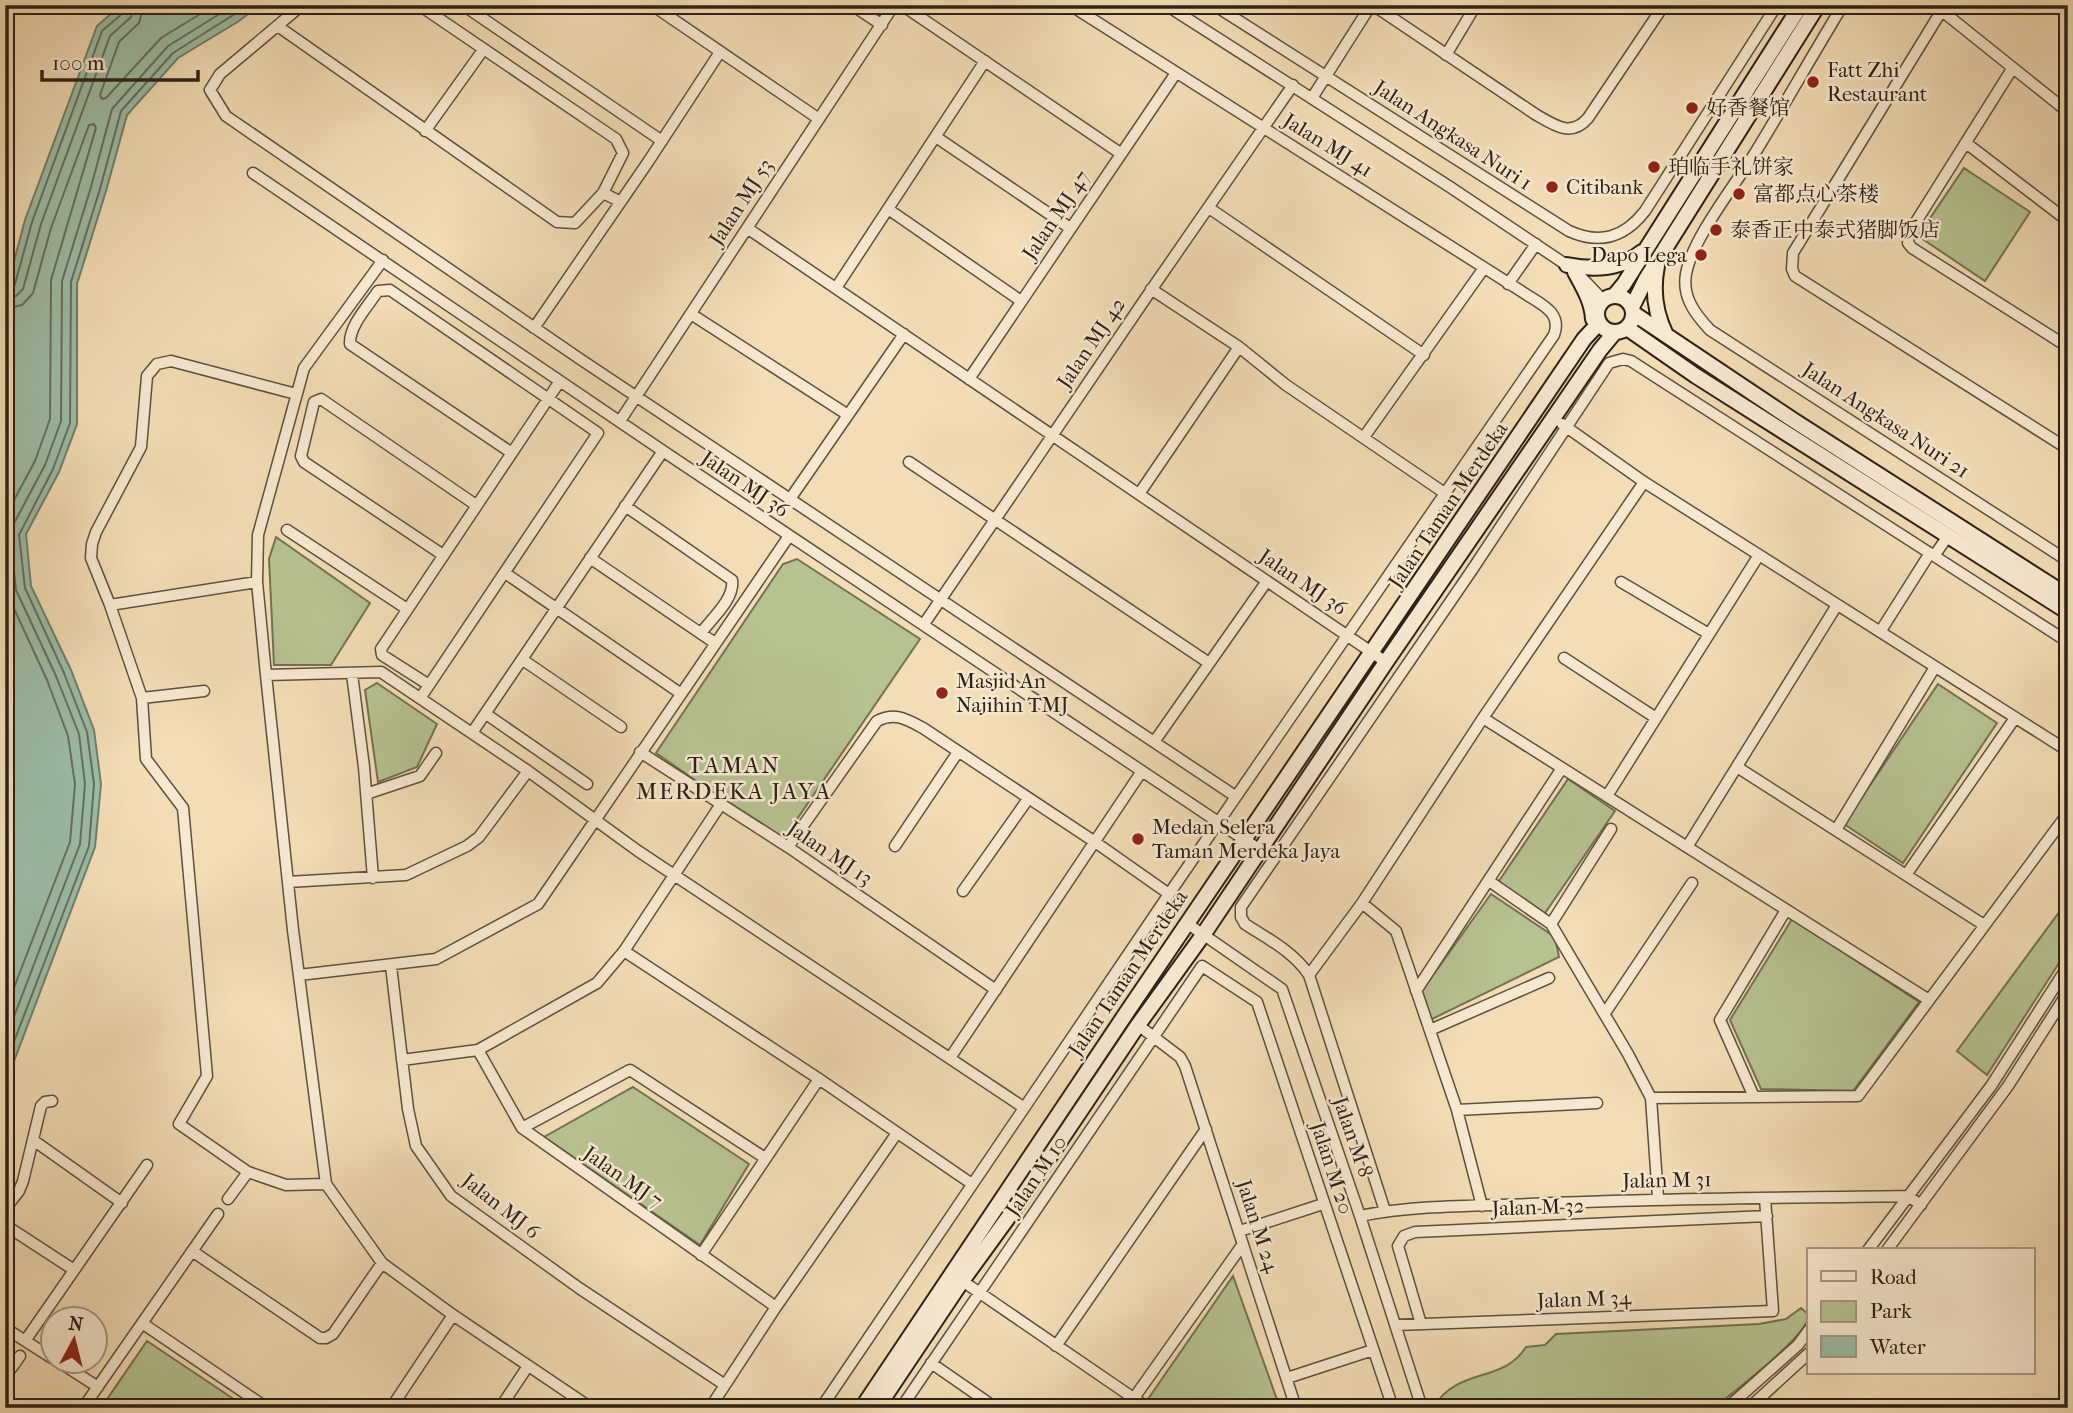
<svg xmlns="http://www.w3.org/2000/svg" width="2073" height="1413" viewBox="0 0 2073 1413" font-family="'IM FELL French Canon','Noto Serif SC',serif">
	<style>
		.green { fill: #b7c291; stroke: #727254; stroke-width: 2 }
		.water { fill: #9dbda8; stroke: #707f6e; stroke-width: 2 }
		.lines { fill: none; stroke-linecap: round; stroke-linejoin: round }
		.shore { stroke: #656f5f; stroke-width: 2 }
		.minor-casing { stroke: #5e503e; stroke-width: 13 }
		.secondary-casing { stroke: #2d2116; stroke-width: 18 }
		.minor { stroke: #f7e9d0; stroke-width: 10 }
		.secondary { stroke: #f7e9d0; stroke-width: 14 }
		.poi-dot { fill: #8f2418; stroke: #f7e9d0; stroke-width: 2.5 }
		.labels { text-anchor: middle; stroke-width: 5; stroke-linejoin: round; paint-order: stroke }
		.poi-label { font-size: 21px; fill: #2d2116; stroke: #f7e9d0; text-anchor: start }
		.street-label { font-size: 21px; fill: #2d2116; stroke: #f7e9d0 }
		.neighbourhood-label { font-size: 23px; letter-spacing: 2px; fill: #2d2116; stroke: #f7e9d0 }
	</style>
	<rect width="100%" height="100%" fill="#f3ddb6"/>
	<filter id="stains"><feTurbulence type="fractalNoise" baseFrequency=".00286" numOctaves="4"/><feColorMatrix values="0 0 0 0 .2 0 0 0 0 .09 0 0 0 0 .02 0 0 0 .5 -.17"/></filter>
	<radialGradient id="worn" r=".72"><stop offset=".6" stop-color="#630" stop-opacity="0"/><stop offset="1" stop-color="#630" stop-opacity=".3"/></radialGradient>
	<path class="green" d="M1964,168L2030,212L1985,281L1918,236Z
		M276,537L370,603L331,665H274L269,559Z
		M797,559L920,639L782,841L656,753L783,564Z
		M377,683L437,724L417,767L378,782L365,690Z
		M1938,684L1997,723L1903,863L1844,824Z
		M1568,779L1615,811L1543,916L1497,884Z
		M1491,894L1555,937L1559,957L1430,1020L1421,992Z
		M2068,900V949L1987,1075L1957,1051Z
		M1792,919L1919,1002L1853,1091L1761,1089L1730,1020Z
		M633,1087L749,1164L700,1245L544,1137Z
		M1233,1276L1280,1408H1154L1146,1402Z
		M1801,1308L1809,1315C1808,1336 1734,1391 1714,1408H1433C1458,1366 1503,1384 1526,1347L1545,1345L1556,1334L1759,1324L1786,1319Z
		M147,1341L247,1408H101Z"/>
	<path class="water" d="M121,5H260L239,21L178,58L127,115L106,191L77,284V424L59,472L26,534L31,586L71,670L94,730L101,784L95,847L5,1085V786L8,757L5,749V295L25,220L97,26Z"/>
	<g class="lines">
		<path class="shore" d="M144,5L139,23L119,42L100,95L102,99L106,98L161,38L215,5
			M5,290L12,289L15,284L32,222L102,31L123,13L125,5
			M5,299L16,296L23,289L41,224L110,36L131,17L134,5
			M5,309L22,305L33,293L51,228L89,125L94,124L96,128L51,280L50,419L35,461L5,517
			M5,589L47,680L68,736L75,784L70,842L5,1011
			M5,1040L80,844L85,784L79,734L56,676L16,590L10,535L12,527L45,465L61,421L62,281L91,187L112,109L168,46L234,5
			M5,1065L89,846L94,784L87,732L64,673L25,588L19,535L53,469L70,423L71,282L100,189L121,111L173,53L249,5"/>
		<g class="minor-casing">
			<path id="minor" d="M302,5L220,74L210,90L226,116L580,359L1235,796
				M419,5L616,139L623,153L603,193L619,201
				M463,5L662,141
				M652,5L819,119
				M852,5L882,25
				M902,5L1120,153
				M1166,5L1450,187L1571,268
				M1214,5L1569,231C1600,245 1624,238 1645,211L1777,5
				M1373,5L1535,114C1554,125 1571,138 1588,118L1664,5
				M1843,5C1813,54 1785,104 1755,153C1735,185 1692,239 1686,274C1682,297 1695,314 1710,330L2068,561
				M1945,5L1793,253L1792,269L1795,276L2068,449
				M1942,11L2068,112
				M279,27L557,222L575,223L603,193
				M1446,55L1476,5
				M2012,69L1909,233L1908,243L1912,248L2068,347
				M1312,98L1371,5
				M425,131L483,50
				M936,137L1070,228
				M1966,143L2068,221
				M253,173L663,451L1260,850
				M1209,208L1424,355
				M888,209L1021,301
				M747,228L1386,662
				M383,260L304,368L258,535L257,582L266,675L293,930L326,1184L382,1263L453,1315L591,1408
				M1582,278L1603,300
				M1508,284L1536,244
				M836,288L985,61
				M1151,289L1239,347L1286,385L1446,494
				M691,314L848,415
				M534,328L648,162L720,52
				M969,379L1176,73
				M296,394L171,361L157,364L147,376L141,447L96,532L92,544L91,558L110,605L142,698L146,759L183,808L207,1076L179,1124L248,1172L286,1185L326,1184
				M620,421L894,5
				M1562,424L1644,482L2068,751
				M1364,437L1484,268
				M909,462L1209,663
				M1139,494L1239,347
				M790,499L904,334
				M625,506L732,580C735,599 711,619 701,633
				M287,530L407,609
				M443,555L304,462L301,456L314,402L321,399L476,505
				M1934,556L1948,536
				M590,558L715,643
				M505,573L680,693
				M1621,582L1709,634
				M110,605L257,582
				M924,624L1156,283L1293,85
				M1880,632L1930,553
				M1564,658L1656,718
				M523,660L621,727
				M352,674L364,767L373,878
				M266,675L381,672L528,771L638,851L1023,1107
				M429,685L382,655L381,649L560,381
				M421,697L598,433L390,290L378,291C368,306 349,326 350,344L512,453
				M142,698L204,691
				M486,714L587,784
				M1483,718L1929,1000
				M472,733L663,451
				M1154,742L1267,581
				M640,752L788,847L996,990
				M1737,767L1984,925
				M366,794L420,776L436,753
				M1607,796L1759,555
				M1836,830L1935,667
				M895,846L958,752
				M788,847L877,721C895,712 906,719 923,728L1095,842L1169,894
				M1687,847L1837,605
				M1906,875L2015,718
				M1489,881L1551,924L1628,1054L1651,1098L1658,1198
				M288,882L406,875L467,846L479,837L528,771
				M963,891L1028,799
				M1362,903L1396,931L1457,1110L1482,1206
				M1188,924L1282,989L1360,1216L1422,1408
				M1551,924L1611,829
				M624,951L819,1079L972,1184
				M391,966L408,1109L416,1146L451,1196L579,1288L725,1385
				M299,975L436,959L538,904L789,536
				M1309,975L1362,903L1483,718L1644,482
				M1416,991L1562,768
				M1605,1013L1692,883
				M1138,1025L1180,1057L1185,1066L1296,1408
				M1430,1030L1549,978
				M478,1050L522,1128L776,1307
				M950,1058L1142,771
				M402,1060L478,1050L597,983L624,951L721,804
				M1754,1097L1720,1020L1786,910
				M1651,1098L1858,1096L2068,813
				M1457,1110L1597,1103
				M522,1128L630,1070L765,1158
				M33,1140L122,1203
				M228,1199L248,1172
				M5,1209L19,1191L23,1181L41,1106L45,1102L52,1101
				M1385,1211L1309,975C1294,952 1268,939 1245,924L1241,917V907L1472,570L1609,363L1623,359L1631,361L2068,642
				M1360,1216C1416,1205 1473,1206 1530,1204C1656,1198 1782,1198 1908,1196L1921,1205
				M5,1225L74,1270
				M1240,1231L1323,1204
				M1868,1250L1991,1086L2068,966
				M1887,1250L2008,1086L2068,992
				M192,1251L320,1338H326L333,1334L382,1263
				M701,1255L819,1079
				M958,1278L1148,1408
				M142,1323L267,1408
				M1421,1324L1398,1246L1404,1236L1415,1232L1767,1216
				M1396,1325L1773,1311L1765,1198
				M5,1328L52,1358
				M25,1341L147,1165
				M1056,1346L1206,1129
				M56,1360L98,1387
				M931,1363L996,1408
				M5,1377L20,1356
				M1287,1378L1373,1350
				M1134,1398L1243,1244
				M83,1408L218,1214
				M391,1408L453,1315
				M500,1408L528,1366
				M710,1408L776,1307L897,1133
				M821,1408L1169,894L1554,335C1563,311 1538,303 1521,291L1070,5
				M901,1408L1202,966L1257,1002L1393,1408
				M1727,1408L1798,1345L1809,1330
				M1749,1408L1809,1353"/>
		</g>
		<g class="secondary-casing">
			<path id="secondary" d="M1567,265C1593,270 1620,270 1642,252
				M1657,266C1652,291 1655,313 1666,335
				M1575,272C1583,287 1592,301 1593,319
				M1597 314a18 18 0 1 1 36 0a18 18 0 1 1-36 0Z
				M1614,296L1624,284L1801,5
				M1632,307L1646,279L1818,5
				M1633,313L1793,420L2068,596
				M1627,328L1696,376L2068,612
				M862,1408L1125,1015L1584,339L1599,323
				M877,1408L962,1281L1015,1208L1138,1025L1203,935L1386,662L1600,350L1615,332"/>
		</g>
		<use href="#minor" class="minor"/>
		<use href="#secondary" class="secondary"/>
	</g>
	<g class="poi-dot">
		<circle cx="1813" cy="82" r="7"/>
		<circle cx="1692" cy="108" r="7"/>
		<circle cx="1654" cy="167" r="7"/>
		<circle cx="1552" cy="187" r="7"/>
		<circle cx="1739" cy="194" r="7"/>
		<circle cx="1716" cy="230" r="7"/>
		<circle cx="1701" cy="255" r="7"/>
		<circle cx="942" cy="693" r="7"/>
		<circle cx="1138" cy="839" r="7"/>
	</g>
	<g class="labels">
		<g class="poi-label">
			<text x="1827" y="77">Fatt Zhi<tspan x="1827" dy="24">Restaurant</tspan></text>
			<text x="1706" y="115">好香餐馆</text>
			<text x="1668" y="174">珀临手礼饼家</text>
			<text x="1566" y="194">Citibank</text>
			<text x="1753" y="201">富都点心茶楼</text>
			<text x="1730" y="237">泰香正中泰式猪脚饭店</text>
			<text x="1687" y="262" text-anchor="end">Dapo Lega</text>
			<text x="956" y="688">Masjid An<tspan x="956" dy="24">Najihin TMJ</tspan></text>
			<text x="1152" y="834">Medan Selera<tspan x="1152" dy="24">Taman Merdeka Jaya</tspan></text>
		</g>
		<g class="street-label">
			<text transform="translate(1453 135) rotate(33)" y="7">Jalan Angkasa Nuri 1</text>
			<text transform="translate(1328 145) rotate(32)" y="7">Jalan MJ 41</text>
			<text transform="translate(741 202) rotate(-57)" y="7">Jalan MJ 53</text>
			<text transform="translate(1056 215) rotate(-56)" y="7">Jalan MJ 47</text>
			<text transform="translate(1091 343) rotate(-56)" y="7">Jalan MJ 42</text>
			<text transform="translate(1886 420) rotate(33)" y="7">Jalan Angkasa Nuri 21</text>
			<text transform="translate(745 484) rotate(34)" y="7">Jalan MJ 36</text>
			<text transform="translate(1448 505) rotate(-56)" y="7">Jalan Taman Merdeka</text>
			<text transform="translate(1303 582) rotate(34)" y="7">Jalan MJ 36</text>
			<text transform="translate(830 853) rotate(34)" y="7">Jalan MJ 13</text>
			<text transform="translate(1128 973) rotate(-56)" y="7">Jalan Taman Merdeka</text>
			<text transform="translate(1353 1137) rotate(71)" y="7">Jalan M 8</text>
			<text transform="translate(1332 1168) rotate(72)" y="7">Jalan M 20</text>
			<text transform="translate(1036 1176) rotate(-56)" y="7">Jalan M 10</text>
			<text transform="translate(623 1177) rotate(35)" y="7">Jalan MJ 7</text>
			<text transform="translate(1667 1180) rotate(-1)" y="7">Jalan M 31</text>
			<text transform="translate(501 1206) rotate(38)" y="7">Jalan MJ 6</text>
			<text transform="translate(1538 1207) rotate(-2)" y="7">Jalan M 32</text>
			<text transform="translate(1258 1226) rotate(72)" y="7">Jalan M 24</text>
			<text transform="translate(1584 1299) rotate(-2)" y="7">Jalan M 34</text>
		</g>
		<g class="neighbourhood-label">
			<text x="734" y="773">TAMAN<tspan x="734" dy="26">MERDEKA JAYA</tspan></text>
		</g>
	</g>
	<rect width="2073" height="1413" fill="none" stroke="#f3ddb6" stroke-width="28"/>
	<rect x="7" y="7" width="2059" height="1399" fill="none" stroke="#2d2116" stroke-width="3.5"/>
	<rect x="14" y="14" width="2045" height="1385" fill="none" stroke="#2d2116" stroke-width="2"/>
	<rect x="1807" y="1248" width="228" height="126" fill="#f7e9d0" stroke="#a69986" stroke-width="2"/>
	<rect x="1821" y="1271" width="35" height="10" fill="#f7e9d0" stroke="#a69986" stroke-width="2"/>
	<text x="1870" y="1284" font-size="21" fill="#2d2116">Road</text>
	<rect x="1821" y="1301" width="35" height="21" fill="#b7c291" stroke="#a69986" stroke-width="2"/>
	<text x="1870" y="1318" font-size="21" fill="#2d2116">Park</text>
	<rect x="1821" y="1336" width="35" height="21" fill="#9dbda8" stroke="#a69986" stroke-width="2"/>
	<text x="1870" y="1354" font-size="21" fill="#2d2116">Water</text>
	<g transform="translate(74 1340) rotate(7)"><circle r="33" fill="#f7e9d0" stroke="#a69986" stroke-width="2"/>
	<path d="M0-5L12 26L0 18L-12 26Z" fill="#8f2418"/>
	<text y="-10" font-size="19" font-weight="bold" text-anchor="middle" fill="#2d2116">N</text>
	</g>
	<path d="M42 70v10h156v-10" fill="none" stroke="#2d2116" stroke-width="3.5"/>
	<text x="52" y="70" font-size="21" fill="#2d2116" stroke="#f7e9d0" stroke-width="5" paint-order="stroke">100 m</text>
	<rect width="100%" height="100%" filter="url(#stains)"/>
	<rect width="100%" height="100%" fill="url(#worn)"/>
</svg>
